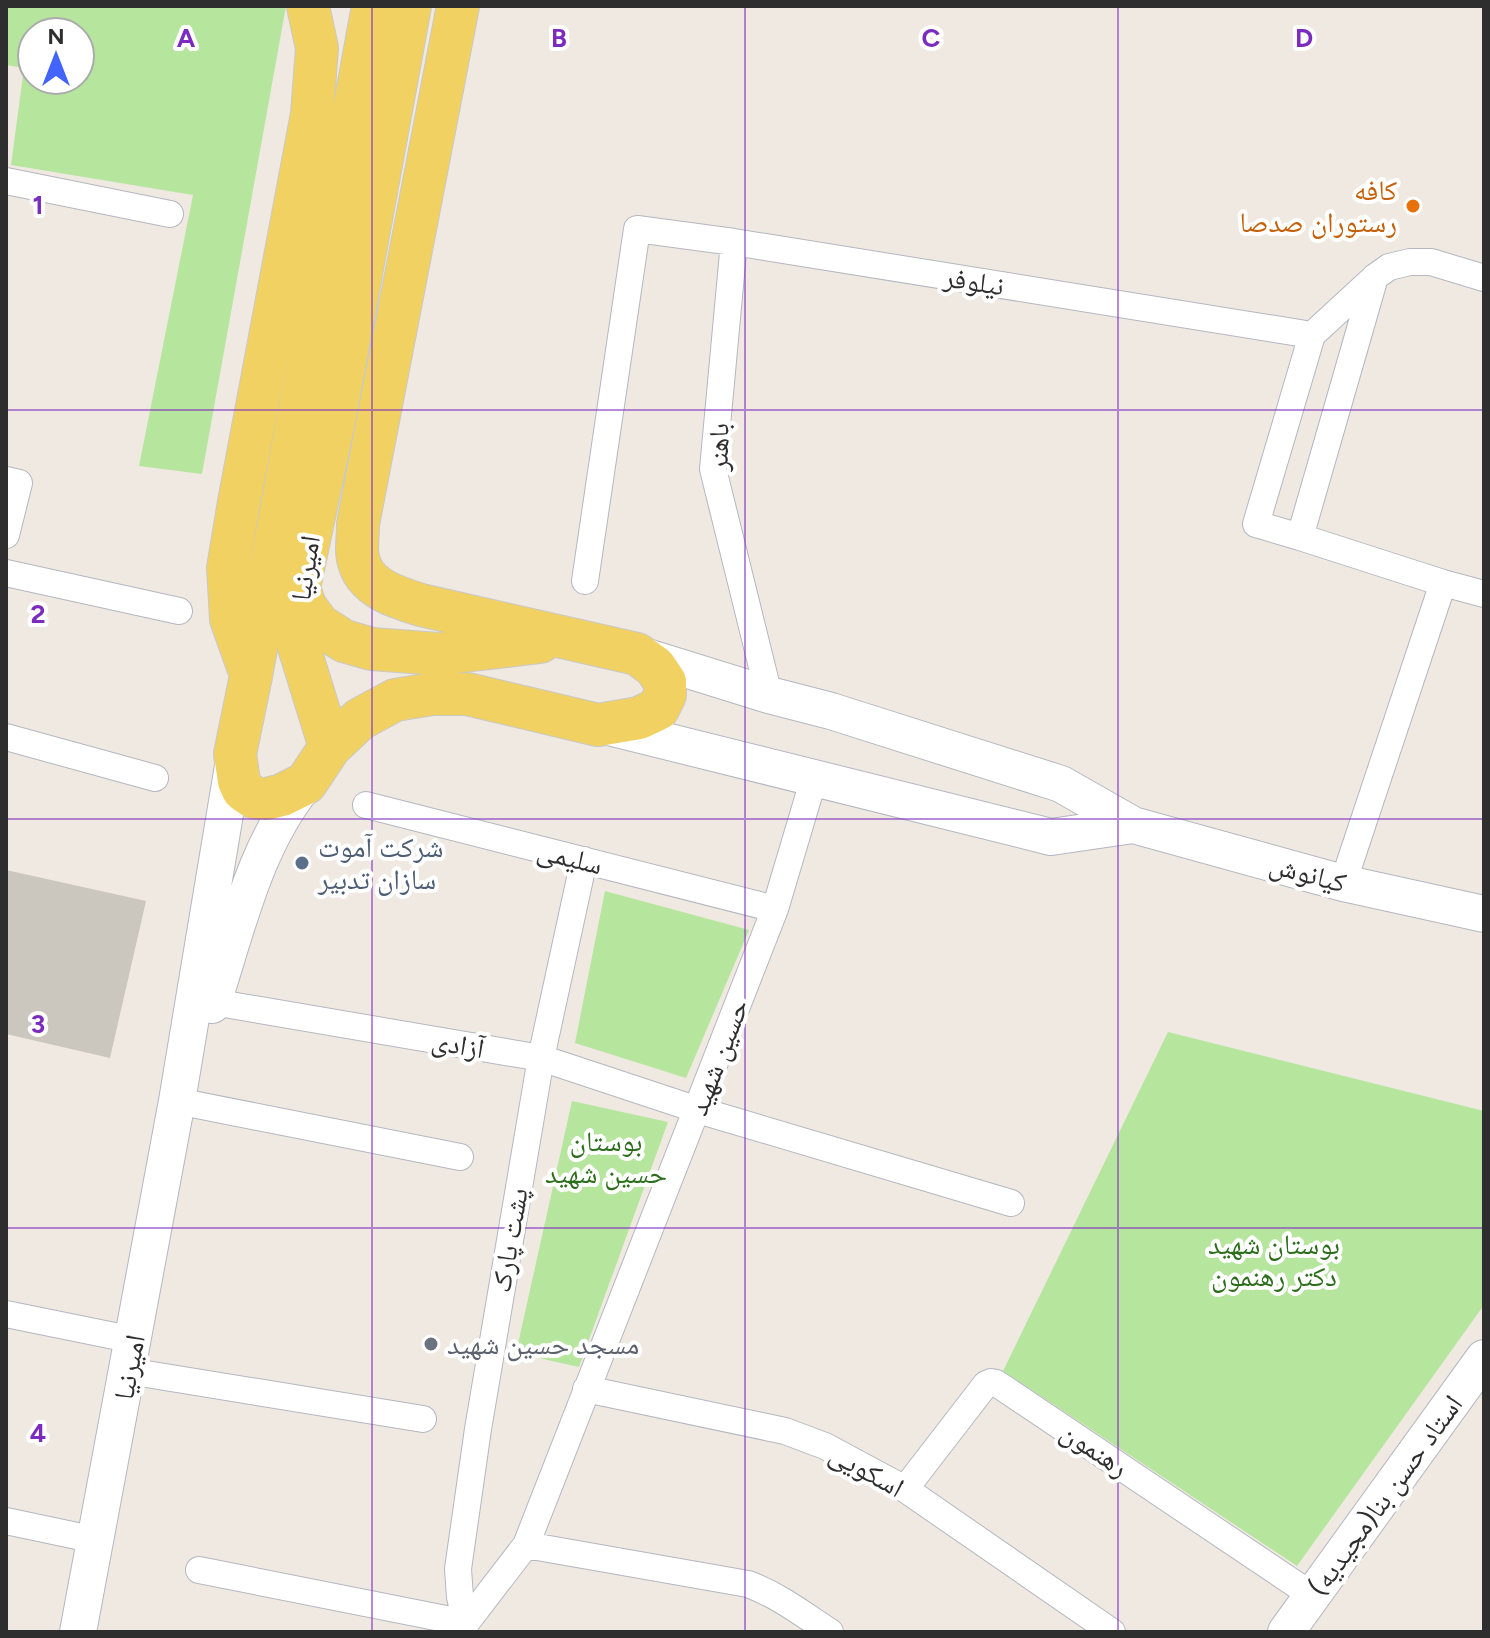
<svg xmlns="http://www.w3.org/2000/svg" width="1490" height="1638" viewBox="0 0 1490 1638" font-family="Figtree,'Noto Naskh Arabic',sans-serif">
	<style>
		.green { fill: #b6e59e; fill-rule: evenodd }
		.building { fill: #cbc7bf }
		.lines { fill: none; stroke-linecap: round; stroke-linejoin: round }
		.minor-casing { stroke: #b4b7c1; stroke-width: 28 }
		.secondary-casing { stroke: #b4b7c1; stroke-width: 38 }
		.primary-casing { stroke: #c9c9c9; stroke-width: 44 }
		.minor { stroke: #fff; stroke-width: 26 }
		.secondary { stroke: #fff; stroke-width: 36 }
		.primary { stroke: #f2d163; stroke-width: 42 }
		.grid { fill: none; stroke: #7b2cbf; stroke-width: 2; stroke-opacity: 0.55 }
		.food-dot { fill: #e8710a; stroke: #fff; stroke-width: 3 }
		.service-dot { fill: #5c6f8a; stroke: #fff; stroke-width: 3 }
		.worship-dot { fill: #6b7280; stroke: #fff; stroke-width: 3 }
		.labels { text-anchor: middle; stroke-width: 8; stroke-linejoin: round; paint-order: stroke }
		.food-label { font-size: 28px; fill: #c56008; stroke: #fff; text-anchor: end }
		.street-label { font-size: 28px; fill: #2e2e2e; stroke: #fff }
		.service-label { font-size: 28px; fill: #4e5e75; stroke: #fff; text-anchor: start }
		.park-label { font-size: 28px; fill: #2c6e1b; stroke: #fff }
		.worship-label { font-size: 28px; fill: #5b616d; stroke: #fff; text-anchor: start }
		.grid-label { font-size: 26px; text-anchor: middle; font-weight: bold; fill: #7b2cbf; stroke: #fff; stroke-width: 8; stroke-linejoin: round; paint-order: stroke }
	</style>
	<rect width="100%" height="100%" fill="#efe9e1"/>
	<path class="green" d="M6,6H286L202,474L139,466L193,195L11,165L24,68L6,65ZM32,32H80V80H32Z
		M605,891L749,930L686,1078L575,1043Z
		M1168,1032L1484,1111V1305L1297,1566L1003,1371Z
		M572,1101L668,1122L579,1367L516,1353Z"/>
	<path class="building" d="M6,870L146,901L110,1058L6,1034Z"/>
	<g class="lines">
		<g class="minor-casing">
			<path id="minor" d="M6,181L170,214
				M734,242L713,469L769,695
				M1312,335L1256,524L1300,537L1375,277
				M1312,335L1375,277L1389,267L1410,262H1431L1484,278
				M6,480L19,483L6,535
				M1300,537L1443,583L1484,594
				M6,573L179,611
				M585,581L637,229L734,242L1312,335
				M6,737L155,778
				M366,805L775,909
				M1343,883L1443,583
				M213,1002L541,1058L698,1110L1011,1203
				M177,1101L460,1157
				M6,1314L134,1340
				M128,1371L423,1419
				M586,1389L785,1431L825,1446L905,1489L1112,1632
				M905,1489L986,1384L991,1382L996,1383L1313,1596
				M6,1521L96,1540
				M526,1545L748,1584C778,1595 804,1615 830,1632
				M199,1570L466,1623
				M466,1623L460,1597L458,1569L478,1429L541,1058L584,860
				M464,1632L466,1623L526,1545L775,909L814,778"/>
		</g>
		<g class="secondary-casing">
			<path id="secondary" d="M637,654L769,695L831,711L1061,784L1133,825L1343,883L1484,914
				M601,725L1051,837L1133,825
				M212,1005C237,930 254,846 306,783
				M78,1632L177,1101L235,754
				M1286,1632L1484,1358"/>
		</g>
		<g class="primary-casing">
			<path id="primary" d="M373,6L251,676L235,754L239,781L243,790L253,797L266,799L282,795L306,783L330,747L360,719L395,700L432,694H467L598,725L639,718L658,709L665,695V682L655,667L637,654L421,605C392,596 359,586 357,551C357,542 358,533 358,524L458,6
				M299,588L305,606L319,625L344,641L372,649L438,654L540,642
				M250,672L231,619L228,568L239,502L312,114L317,48L308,6
				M330,747L299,647L297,630L299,588L335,416L410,6"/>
		</g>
		<use href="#minor" class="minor"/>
		<use href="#secondary" class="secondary"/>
		<use href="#primary" class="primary"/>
	</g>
	<path class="grid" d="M372,6V1632M745,6V1632M1118,6V1632M6,410H1484M6,819H1484M6,1228H1484"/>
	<circle class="food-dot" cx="1413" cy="206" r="8"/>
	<circle class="service-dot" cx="302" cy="863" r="8"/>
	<circle class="worship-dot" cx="431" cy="1344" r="8"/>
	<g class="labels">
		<g class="food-label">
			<text x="1397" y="200">کافه<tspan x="1397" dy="32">رستوران صدصا</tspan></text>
		</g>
		<g class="street-label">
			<text transform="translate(974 281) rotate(9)" y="10">نیلوفر</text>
			<text transform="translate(718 447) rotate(-89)" y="10">باهنر</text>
			<text transform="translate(305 568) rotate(-81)" y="10">امیرنیا</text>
			<text transform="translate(570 857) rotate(14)" y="10">سلیمی</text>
			<text transform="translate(1308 873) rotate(15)" y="10">کیانوش</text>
			<text transform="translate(458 1044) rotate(10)" y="10">آزادی</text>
			<text transform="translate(718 1057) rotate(-69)" y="10">حسین شهید</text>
			<text transform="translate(509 1240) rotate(-80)" y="10">پشت پارک</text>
			<text transform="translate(129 1367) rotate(-79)" y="10">امیرنیا</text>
			<text transform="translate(1095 1449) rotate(34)" y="10">رهنمون</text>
			<text transform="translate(867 1470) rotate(29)" y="10">اسکویی</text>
			<text transform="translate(1385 1495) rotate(-54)" y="10">استاد حسن بنا(مجیدیه)</text>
		</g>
		<g class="service-label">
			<text x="318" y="857">شرکت آموت<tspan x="318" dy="32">سازان تدبیر</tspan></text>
		</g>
		<g class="park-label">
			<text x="606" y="1151">بوستان<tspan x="606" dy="32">حسین شهید</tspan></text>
			<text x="1274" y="1254">بوستان شهید<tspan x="1274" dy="32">دکتر رهنمون</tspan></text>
		</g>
		<g class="worship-label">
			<text x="447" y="1354">مسجد حسین شهید</text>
		</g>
	</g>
	<g class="grid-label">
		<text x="186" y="47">A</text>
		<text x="559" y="47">B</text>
		<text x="931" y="47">C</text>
		<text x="1304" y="47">D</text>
		<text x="38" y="214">1</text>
		<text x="38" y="623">2</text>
		<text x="38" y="1033">3</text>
		<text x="38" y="1442">4</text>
	</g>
	<rect width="1490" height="1638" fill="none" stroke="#2e2e2e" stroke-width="16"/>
	<g transform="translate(56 56)"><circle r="38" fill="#ffffff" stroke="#ababab" stroke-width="2"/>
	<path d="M0-6L14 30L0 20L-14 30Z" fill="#4264fb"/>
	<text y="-12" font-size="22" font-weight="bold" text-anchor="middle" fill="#2e2e2e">N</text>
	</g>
</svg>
